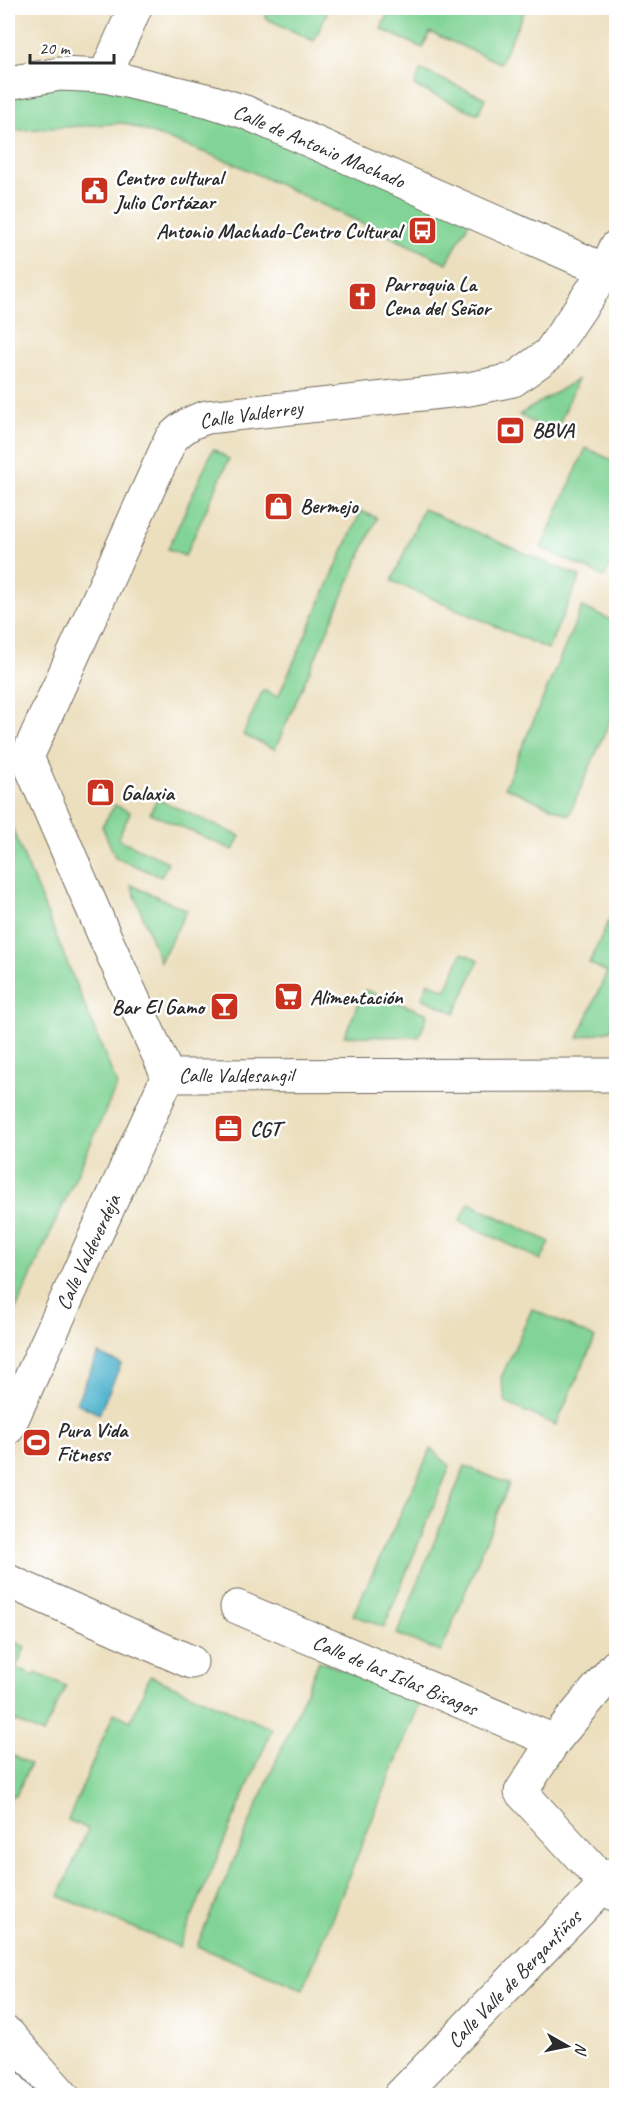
<svg xmlns="http://www.w3.org/2000/svg" width="624" height="2103" font-family="Caveat,sans-serif">
<style>
.green{fill:#82d496;stroke:#568060;stroke-width:1.5}
.water{fill:#4eb2cd;stroke:#3c6e7c;stroke-width:1.5}
.lines{fill:none;stroke-linecap:round;stroke-linejoin:round}
.minor-casing{stroke:#6f6a5e;stroke-width:35}
.major-casing{stroke:#6f6a5e;stroke-width:35}
.minor{stroke:#fff;stroke-width:33}
.major{stroke:#fff;stroke-width:33}
.labels{text-anchor:middle;dominant-baseline:central;stroke-width:5;stroke-linejoin:round;paint-order:stroke}
.street-label{font-size:21px;fill:#2b2b2b;stroke:#fff}
.poi-label{font-size:21px;font-weight:bold;fill:#2b2b2b;stroke:#fff;text-anchor:start}
</style>
<rect width="100%" height="100%" fill="#fff"/>
<filter id="ink" filterUnits="userSpaceOnUse"><feTurbulence type="fractalNoise" baseFrequency=".0167" numOctaves="2"/><feDisplacementMap in="SourceGraphic" scale="12" xChannelSelector="R" yChannelSelector="G"/><feConvolveMatrix kernelMatrix="1 2 1 2 8 2 1 2 1" color-interpolation-filters="sRGB"/></filter>
<filter id="wash" filterUnits="userSpaceOnUse"><feTurbulence type="fractalNoise" baseFrequency=".008" numOctaves="4" result="noise"/><feDisplacementMap in="SourceGraphic" scale="24" xChannelSelector="R" yChannelSelector="G"/><feGaussianBlur stdDeviation="1.35" result="paint"/><feColorMatrix in="noise" values="0 0 0 0 0 0 0 0 0 0 0 0 0 0 0 0 0 1.4 0 .05"/><feComposite in="paint" operator="in"/></filter>
<g filter="url(#wash)">
<rect width="100%" height="100%" fill="#ecdfbe"/>
<path class="green" d="M270,8H329L314,41L265,18Z
M390,8H526L500,63L430,32L423,48L381,29Z
M421,70L485,98L478,114L414,86Z
M101,81L239,118L471,218L447,263L233,163L124,123L8,131V91Z
M578,379L555,434L519,415Z
M586,448L616,462V552L605,577L541,548Z
M213,449L229,459L185,556L168,549Z
M423,509L580,577L548,649L392,581Z
M361,511L377,518L275,749L243,735L263,690L278,697Z
M582,607L616,622V707L569,815L505,787Z
M157,799L240,836L233,850L150,813Z
M115,805L130,812L118,839L168,862L161,877L115,857L102,826Z
M8,818L117,1085L8,1327Z
M131,885L187,910L160,962Z
M612,914L616,916V1018L611,1030L578,1038L607,972L589,963Z
M462,953L479,960L455,1013L422,998L428,982L446,990Z
M365,990L428,1014L419,1037L344,1036Z
M469,1203L550,1242L541,1260L460,1221Z
M532,1309L595,1338L556,1425L506,1403L501,1378Z
M431,1449L450,1466L384,1627L353,1615Z
M465,1466L509,1484L441,1652L397,1634Z
M8,1639L25,1647L16,1668L34,1676L36,1673L66,1686L43,1734L13,1720L8,1731Z
M319,1661L421,1700L303,1989L197,1946Z
M150,1676L272,1729L179,1947L59,1896L88,1829L68,1820L114,1713L131,1721Z
M8,1753L30,1764L16,1796L12,1794L8,1805Z"/>
<path class="water" d="M98,1354L121,1364L99,1414L76,1403Z"/>
</g>
<g filter="url(#ink)">
<g class="lines">
<defs>
<path id="minor" d="M105,76L135,8
M8,83L60,74L105,76L210,101L245,112L616,275
M168,1076L105,937L27,757L171,439C182,427 191,422 207,417L469,389L513,380L549,354L606,270L616,247
M168,1076L616,1075
M8,1428L168,1076
M8,1581L191,1662
M237,1607L554,1741
M616,1666L554,1741L521,1792L616,1895
M400,2096L616,1873"/>
<path id="major" d="M8,2034L63,2096
M8,2086L17,2096"/>
</defs>
<use href="#minor" class="minor-casing"/>
<use href="#major" class="major-casing"/>
<use href="#minor" class="minor"/>
<use href="#major" class="major"/>
</g>
</g>
<defs>
<symbol id="civic-square" viewBox="-11 -11 22 22"><rect x="-9" y="-9" width="18" height="18" rx="4" fill="#c8321e" stroke="#fff"/><path d="M-.6-6.5H3V-4.5H.6V-3L4-1V1h2V6H-6V1h2V-1L-.6-3ZM-1.2 2.5V6h2.4V2.5Z" fill="#fff"/></symbol>
<symbol id="bus-square" viewBox="-11 -11 22 22"><rect x="-9" y="-9" width="18" height="18" rx="4" fill="#c8321e" stroke="#fff"/><path d="M-5-6H5V4H4V6H2V4H-2V6H-4V4H-5ZM-3.5-4V0h7V-4ZM-3.5 1.2v1.5H-2V1.2ZM2 1.2v1.5H3.5V1.2Z" fill="#fff"/></symbol>
<symbol id="church-square" viewBox="-11 -11 22 22"><rect x="-9" y="-9" width="18" height="18" rx="4" fill="#c8321e" stroke="#fff"/><path d="M-1.2-6h2.4v3.5h3.3v2.4h-3.3V6h-2.4V-.1h-3.3v-2.4h3.3Z" fill="#fff"/></symbol>
<symbol id="bank-square" viewBox="-11 -11 22 22"><rect x="-9" y="-9" width="18" height="18" rx="4" fill="#c8321e" stroke="#fff"/><path d="M-6-4H6V4H-6ZM0-2.3a2.3 2.3 0 1 0 0 4.6a2.3 2.3 0 1 0 0-4.6Z" fill="#fff"/></symbol>
<symbol id="shop-square" viewBox="-11 -11 22 22"><rect x="-9" y="-9" width="18" height="18" rx="4" fill="#c8321e" stroke="#fff"/><path d="M-5-2.5h2.3a2.7 3.5 0 0 1 5.4 0H5L5.5 6h-11ZM-1.5-2.5h3a1.5 2.3 0 0 0-3 0Z" fill="#fff"/></symbol>
<symbol id="supermarket-square" viewBox="-11 -11 22 22"><rect x="-9" y="-9" width="18" height="18" rx="4" fill="#c8321e" stroke="#fff"/><path d="M-6-5.5h2.5l.6 2H6L4.5 2H-2.5L-4.4-4H-6ZM-1.5 3.2a1.3 1.3 0 1 0 .1 0ZM3 3.2a1.3 1.3 0 1 0 .1 0Z" fill="#fff"/></symbol>
<symbol id="bar-square" viewBox="-11 -11 22 22"><rect x="-9" y="-9" width="18" height="18" rx="4" fill="#c8321e" stroke="#fff"/><path d="M-6-5H6L.8 .8V4.5H3.5V6h-7V4.5H-.8V.8Z" fill="#fff"/></symbol>
<symbol id="office-square" viewBox="-11 -11 22 22"><rect x="-9" y="-9" width="18" height="18" rx="4" fill="#c8321e" stroke="#fff"/><path d="M-6-3h4V-5.5h4V-3h4V5H-6ZM-1-4.5V-3h2v-1.5ZM-6 0V1H6V0Z" fill="#fff"/></symbol>
<symbol id="stadium-square" viewBox="-11 -11 22 22"><rect x="-9" y="-9" width="18" height="18" rx="4" fill="#c8321e" stroke="#fff"/><path d="M0-5a6.5 5 0 1 0 0 10a6.5 5 0 1 0 0-10ZM-3.5-1.8h7v3.6h-7Z" fill="#fff"/></symbol>
</defs>
<g fill-rule="evenodd">
<use href="#civic-square" x="78" y="174" width="33" height="33"/>
<use href="#bus-square" x="406" y="214" width="33" height="33"/>
<use href="#church-square" x="346" y="280" width="33" height="33"/>
<use href="#bank-square" x="494" y="414" width="33" height="33"/>
<use href="#shop-square" x="262" y="490" width="33" height="33"/>
<use href="#shop-square" x="84" y="776" width="33" height="33"/>
<use href="#supermarket-square" x="272" y="980" width="33" height="33"/>
<use href="#bar-square" x="208" y="990" width="33" height="33"/>
<use href="#office-square" x="212" y="1112" width="33" height="33"/>
<use href="#stadium-square" x="20" y="1426" width="33" height="33"/>
</g>
<g class="labels">
<g class="street-label">
<text transform="translate(319 146) rotate(23)">Calle de Antonio Machado</text>
<text transform="translate(251 414) rotate(-8)">Calle Valderrey</text>
<text x="236" y="1075">Calle Valdesangil</text>
<text transform="translate(88 1252) rotate(-65)">Calle Valdeverdeja</text>
<text transform="translate(395 1675) rotate(23)">Calle de las Islas Bisagos</text>
<text transform="translate(514 1979) rotate(-46)">Calle Valle de Bergantiños</text>
</g>
<g class="poi-label">
<text x="115" y="178">Centro cultural<tspan x="115" dy="24">Julio Cortázar</tspan></text>
<text x="401" y="231" text-anchor="end">Antonio Machado-Centro Cultural</text>
<text x="384" y="284">Parroquia La<tspan x="384" dy="24">Cena del Señor</tspan></text>
<text x="532" y="430">BBVA</text>
<text x="300" y="506">Bermejo</text>
<text x="121" y="793">Galaxia</text>
<text x="310" y="997">Alimentación</text>
<text x="204" y="1007" text-anchor="end">Bar El Gamo</text>
<text x="250" y="1129">CGT</text>
<text x="57" y="1430">Pura Vida<tspan x="57" dy="24">Fitness</tspan></text>
</g>
</g>
<rect width="624" height="2103" fill="none" stroke="#fff" stroke-width="30"/>
<g transform="translate(567 2046) rotate(99)" stroke="#ffffff" stroke-width="4.5" paint-order="stroke">
<path d="M0-4.5L10 22L0 15L-10 22Z" fill="#2b2b2b"/>
<text y="-9" font-size="16" font-weight="bold" text-anchor="middle" fill="#2b2b2b">N</text>
</g>
<path d="M30 54v9h84v-9" fill="none" stroke="#2b2b2b" stroke-width="3"/>
<text x="39" y="54" font-size="18" fill="#2b2b2b" stroke="#ffffff" stroke-width="4.5" paint-order="stroke">20 m</text>
</svg>
